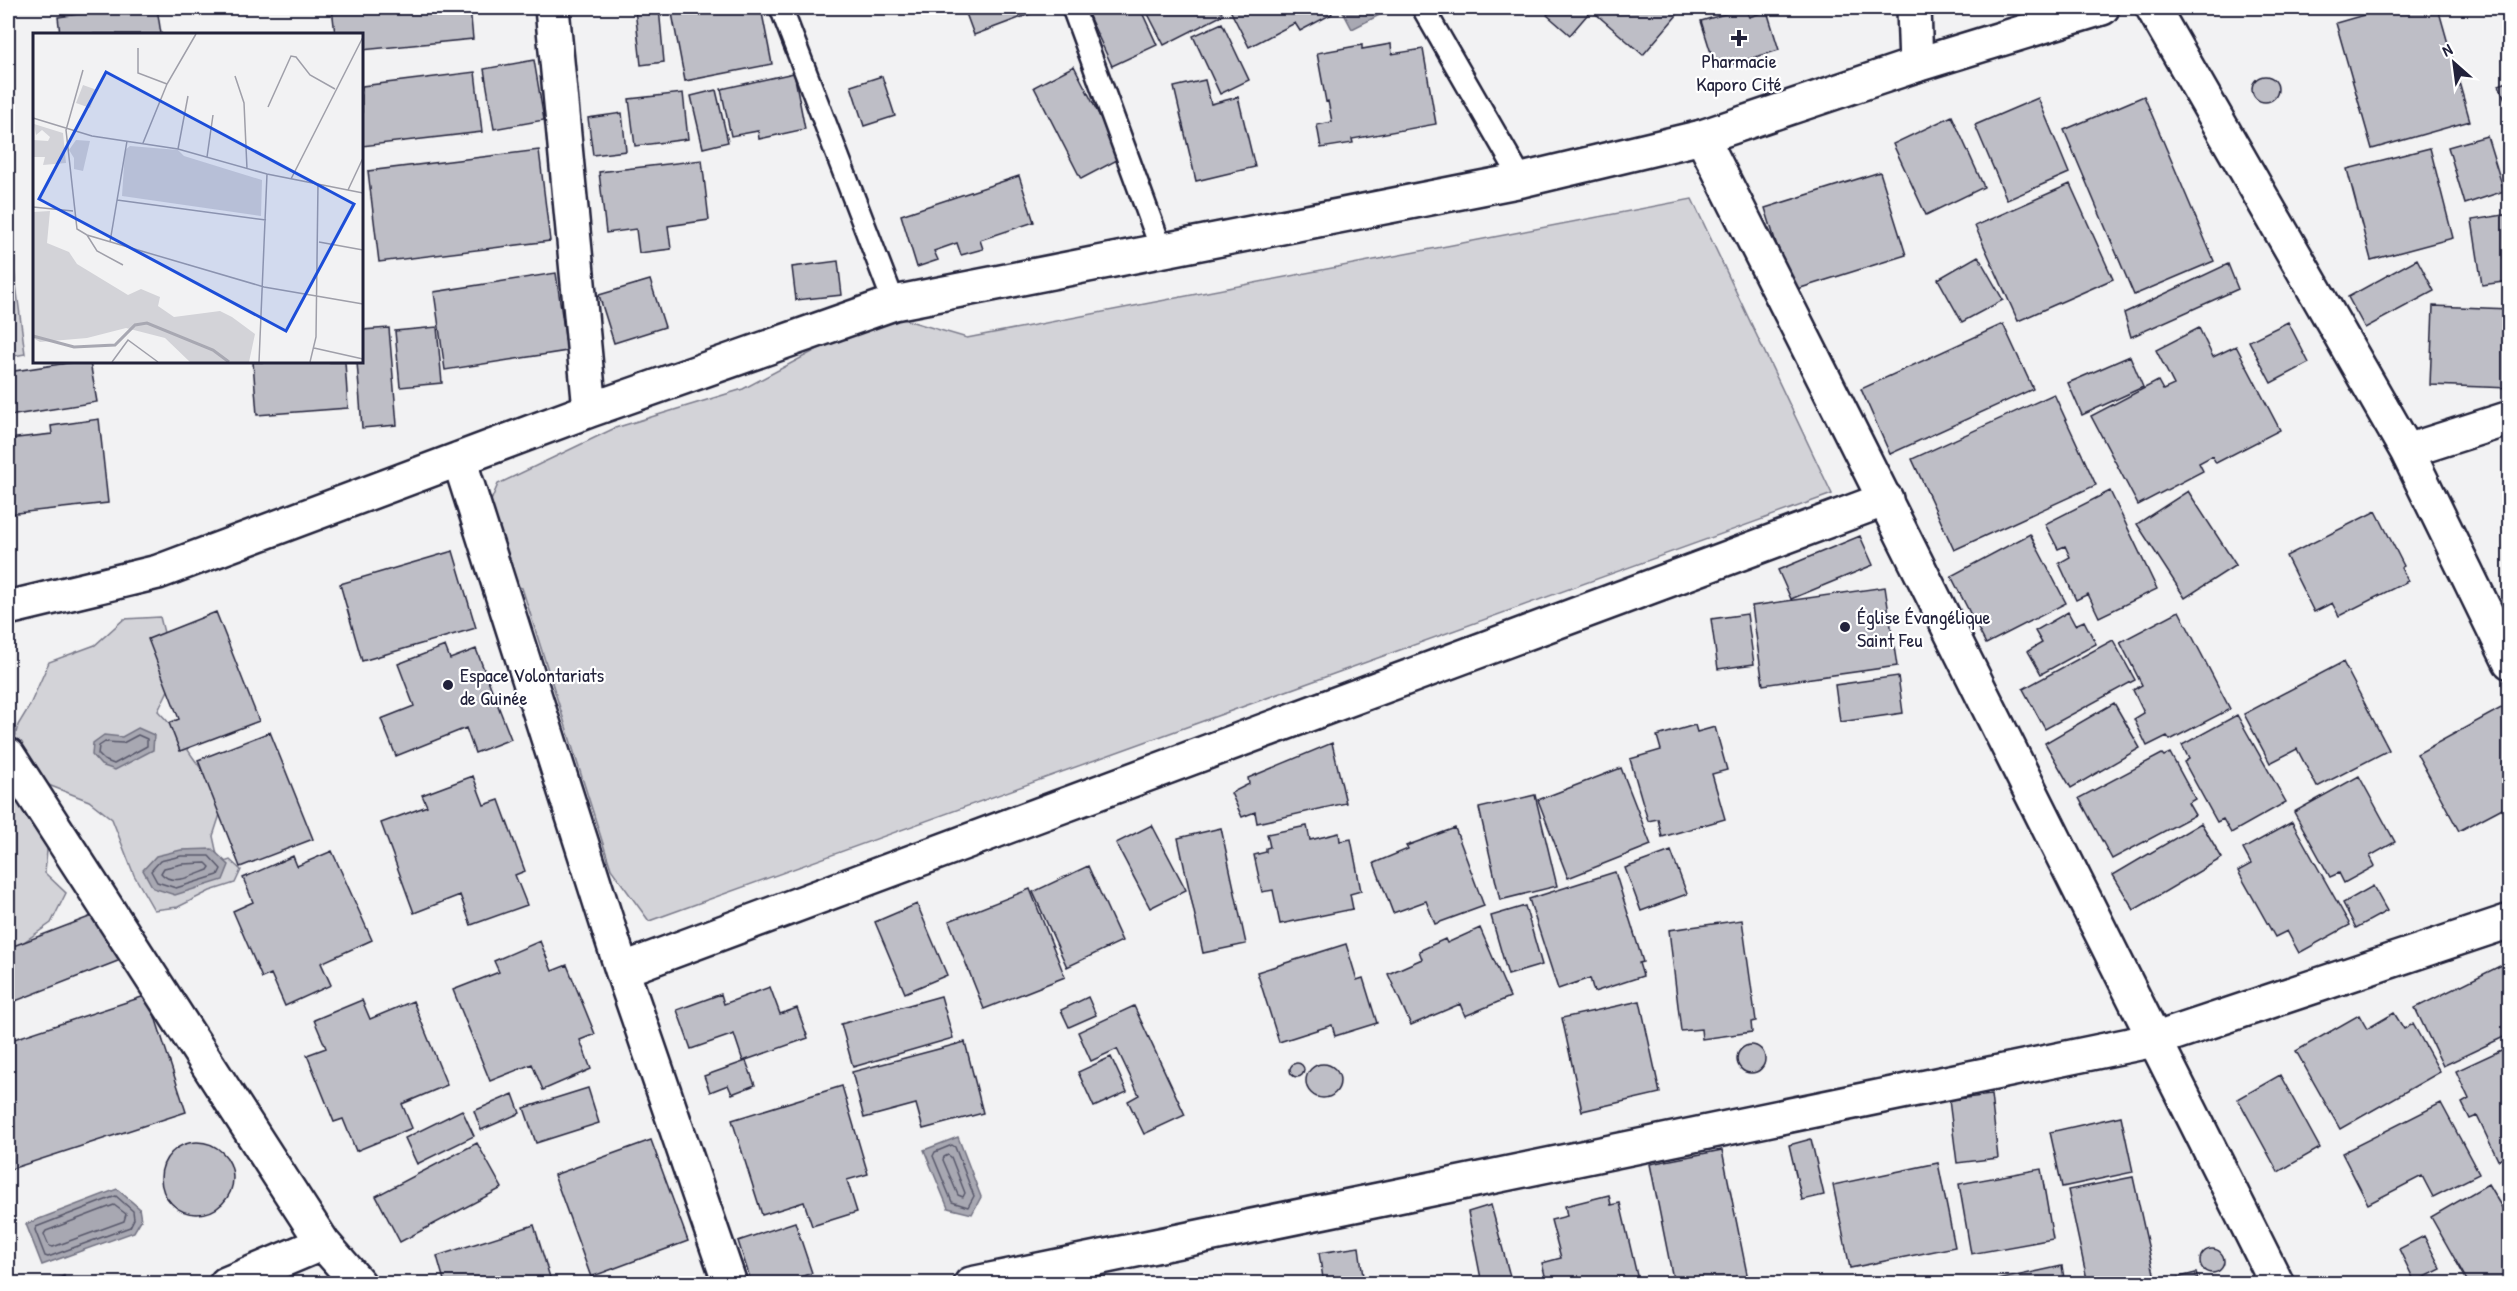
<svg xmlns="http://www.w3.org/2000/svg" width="2517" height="1291" font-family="'Patrick Hand',sans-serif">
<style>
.green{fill:#d3d3d8;stroke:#7a7a8a;stroke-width:1.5}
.water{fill:#a8a8b2;stroke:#727282;stroke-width:1.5}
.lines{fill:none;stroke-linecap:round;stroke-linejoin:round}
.shore{stroke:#58586b;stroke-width:1.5}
.building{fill:#bebec6;stroke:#22223b;stroke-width:1.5}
.service-casing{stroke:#22223b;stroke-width:26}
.minor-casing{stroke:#22223b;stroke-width:38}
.tertiary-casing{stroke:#22223b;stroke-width:38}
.service{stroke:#fff;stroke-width:21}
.minor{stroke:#fff;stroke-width:33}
.tertiary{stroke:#fff;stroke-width:33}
.poi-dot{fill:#22223b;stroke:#fff;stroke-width:2}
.labels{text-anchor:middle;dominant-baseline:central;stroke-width:4.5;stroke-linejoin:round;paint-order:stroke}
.poi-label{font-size:20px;fill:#22223b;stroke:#fff;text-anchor:start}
.inset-river{fill:none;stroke:#a8a8b2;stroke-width:3}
.inset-road{fill:none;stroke:#9f9fa9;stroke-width:1.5}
.view{fill:#1d4ed8;fill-opacity:0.15;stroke:#1d4ed8;stroke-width:3}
.inset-edge{fill:none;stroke:#22223b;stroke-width:3}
</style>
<rect width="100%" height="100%" fill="#f2f2f3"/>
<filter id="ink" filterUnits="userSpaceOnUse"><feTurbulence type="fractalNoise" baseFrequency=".0167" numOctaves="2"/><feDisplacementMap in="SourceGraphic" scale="12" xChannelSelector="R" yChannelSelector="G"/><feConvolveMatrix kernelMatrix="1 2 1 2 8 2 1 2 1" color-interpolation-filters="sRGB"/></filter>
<g filter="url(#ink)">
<path class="green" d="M1692,199L1832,494L649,921L611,869L522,588L479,578L475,539L498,484L615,428L743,389L857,328L896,317L967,338Z
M8,223L25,354L8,357Z
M160,617L175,676L158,711C174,727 180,738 192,756C203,772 215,785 224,802L213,836L219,864L230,860L241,870L235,883L210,891L178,907L154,910L134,875L112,819L89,801L51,786L33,774L14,741L18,725L29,707L49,662L95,645L124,619Z
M8,787L27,799L48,840L45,873L66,893L51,923L8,953Z"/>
<path class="water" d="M1341,8H1390L1391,9L1352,29Z
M138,728L154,735L153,750L115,770L101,765L92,755L93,743L104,735L122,737Z
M212,849L229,865L223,880L175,895L153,888L143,870L156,856L181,850Z
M958,1137L981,1197L972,1214L948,1208L924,1150Z
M117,1189L139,1208L141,1220L134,1232L42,1265L26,1224Z"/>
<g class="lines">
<path class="shore" d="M138,735L147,739V746L114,764L104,760L98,754L99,746L105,742L123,743Z
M181,856H209L221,869L218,875L176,888L157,882L151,871L160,861Z
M206,863L210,867L208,870C194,875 172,887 161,873L164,868L182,864Z
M952,1145L955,1147L974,1196L968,1207L952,1202L933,1156L935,1152Z
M948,1155L951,1157L965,1193L963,1197L958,1195L943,1160L944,1157Z
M116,1196L133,1211L134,1219L130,1227L48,1257L45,1256L35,1230L36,1227Z
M114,1205L126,1214L124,1221L53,1247L49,1246L44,1234L46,1231Z"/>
</g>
<path class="building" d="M8,8H35L8,11Z
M120,8H157L161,34H60L58,17Z
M332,8H470L473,39L362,50V34H335Z
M485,8H518L485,10Z
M659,8L664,62L641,65L635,9Z
M671,8H761L772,64L685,81Z
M964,8H1046L974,35Z
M1096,8H1140L1157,45L1112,66L1087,12Z
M1145,8H1219L1223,15L1164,45Z
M1229,8H1329L1332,14L1300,31L1295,23L1249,47Z
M1553,8H1593L1570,35L1547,15Z
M1602,8H1683L1643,55L1596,14Z
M1745,8L1749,17L1767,11L1779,50L1716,69L1701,21Z
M2388,8H2438L2470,121L2372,149L2336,23Z
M1222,23L1249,80L1220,94L1193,36Z
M1391,44L1392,54L1423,49L1436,124L1352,139L1353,143L1321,148L1317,125L1332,122L1328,101L1326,102L1317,53L1362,45V49Z
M534,60L544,120L494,129L484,69Z
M1074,66L1121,158L1081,179L1034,87Z
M475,72L482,132L362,146V86Z
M794,73L805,129L759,139L758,131L731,136L721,89Z
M2252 89a13 13 0 1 1 26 0a13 13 0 1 1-26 0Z
M882,76L895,116L864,126L851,86Z
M1205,80L1211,104L1238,97L1255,167L1196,181L1174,87Z
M2510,81V109H2509L2499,85Z
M716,90L728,142L703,148L691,96Z
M683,93L688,139L635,146L629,99Z
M2144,96L2214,261L2134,295L2064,130Z
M2038,98L2069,173L2007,200L1975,125Z
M622,113L626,151L593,155L588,118Z
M1952,116L1984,187L1926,215L1893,144Z
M2487,136L2504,191L2465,204L2448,147Z
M2430,148L2453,238L2371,260L2347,169Z
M539,150L550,241L379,262L368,171Z
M702,160L709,220L668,226L671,249L639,253L636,229L606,233L599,172Z
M1880,172L1906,255L1791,291L1765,208Z
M1019,176L1034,222L980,240L983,249L961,255L957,243L934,251L938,260L917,267L901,215Z
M2070,184L2113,279L2018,321L1975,226Z
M2510,214V281L2482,285L2472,220Z
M1978,256L2003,300L1962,322L1938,279Z
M2417,259L2434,291L2365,328L2348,297Z
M838,261L842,295L796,300L792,267Z
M2228,264L2238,289L2131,337L2124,313Z
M556,273L567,351L445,370L434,292Z
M650,280L665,327L614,343L599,295Z
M2433,306L2510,309V388L2430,385Z
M2288,322L2309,363L2271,383L2249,341Z
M2003,324L2033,389L1890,454L1861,389Z
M437,327L442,383L400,387L395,331Z
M389,328L397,425L362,428L357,362H362V330Z
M2199,328L2213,357L2236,346L2280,430L2216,463L2212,456L2199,463L2203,471L2138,505L2091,416L2158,381L2163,390L2174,385L2156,350Z
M2130,356L2143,387L2082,415L2068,383Z
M74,362H90L97,402L8,416V372Z
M253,362H345L348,408L257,415Z
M2054,394L2096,485L1954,550L1912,459Z
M99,419L108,503L8,514V439L52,434L51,426Z
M2110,491L2157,589L2099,617L2088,594L2076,600L2059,563L2070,557L2065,546L2058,549L2045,524Z
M2188,491L2236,565L2185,598L2137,524Z
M2376,511L2404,566L2401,568L2408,581L2339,616L2332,603L2314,612L2286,556Z
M2030,534L2066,603L1986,644L1951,576Z
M1860,536L1873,565L1791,599L1778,570Z
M453,551L476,628L362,661L340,584Z
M1885,587L1897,666L1763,685L1752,606Z
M2179,611L2230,709L2170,740L2167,736L2147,746L2134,719L2144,713L2133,690L2142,685L2120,642Z
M216,612L259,721L180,751L169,723L179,719L148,639Z
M2068,612L2075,625L2084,621L2096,644L2041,674L2028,651L2042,643L2035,631Z
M1747,614L1754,664L1718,669L1711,619Z
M2113,640L2135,680L2045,729L2023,689Z
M445,646L450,659L476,649L511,739L475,753L466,728L396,756L381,719L414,706L398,664Z
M2343,662L2389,750L2317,787L2297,749L2270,763L2244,714Z
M1898,676L1903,713L1840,722L1835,685Z
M2114,703L2140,748L2071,788L2045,743Z
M2503,707L2510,720V804L2459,831L2417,754Z
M2237,715L2286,802L2231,833L2223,819L2217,822L2184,762L2189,759L2182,745Z
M1695,725L1697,732L1715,727L1727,770L1712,774L1725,819L1662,837L1658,819L1648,821L1630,759L1661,750L1657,736Z
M270,732L313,839L240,867L198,760Z
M1332,743L1346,803L1257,823L1255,812L1242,817L1231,793L1249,784L1248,778Z
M2170,753L2195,799L2188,803L2195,815L2112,859L2079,798L2162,754L2164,756Z
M1621,768L1651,845L1568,878L1538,800Z
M473,776L484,805L499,800L525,871L515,875L527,905L471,925L460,895L414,913L381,823L427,806L422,795Z
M2359,776L2395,842L2370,856L2375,866L2344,883L2339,873L2330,877L2294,812Z
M1535,795L1557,886L1500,900L1479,808Z
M2292,822L2350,925L2299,953L2287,931L2275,937L2238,871L2251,864L2243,849Z
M2201,823L2222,858L2134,910L2113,875Z
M1152,825L1186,890L1150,908L1116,843Z
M1307,826L1310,840L1339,833L1340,841L1351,839L1361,891L1350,894L1353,909L1280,924L1273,890L1262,892L1254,855L1266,852V848L1270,847L1267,834Z
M1221,828L1246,944L1203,953L1178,838Z
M1455,828L1484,906L1435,924L1426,901L1393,913L1374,863L1408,849L1406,846Z
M332,851L372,940L321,963L331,985L285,1006L271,974L262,978L233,911L253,902L243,878L293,856L297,866Z
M1671,851L1687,894L1641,911L1625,868Z
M1088,866L1122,941L1067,967L1033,892Z
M1615,872L1643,962L1639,963L1643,976L1594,992L1590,978L1558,989L1529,899Z
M2373,886L2387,911L2356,928L2343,903Z
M1030,889L1065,977L984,1009L949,921Z
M917,904L947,975L905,993L875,922Z
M1525,906L1542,965L1508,975L1491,916Z
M105,911L123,959L8,1004V948Z
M1742,920L1756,1021L1751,1022L1752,1032L1702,1039L1701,1029L1681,1031L1669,930Z
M1480,928L1510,997L1465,1016L1460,1004L1411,1025L1388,974L1422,959L1419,951L1445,939L1447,943Z
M540,941L552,971L567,965L595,1034L580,1040L591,1069L543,1090L532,1064L490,1081L453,990L499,972L494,961Z
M1346,944L1357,980L1363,978L1377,1023L1335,1036L1332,1025L1279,1042L1257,972Z
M2510,961V1034L2443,1066L2415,1008Z
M770,987L780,1014L797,1008L808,1038L743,1061L734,1034L691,1049L677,1010L721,994L724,1004Z
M148,995L186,1112L8,1170V1041Z
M941,996L953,1038L853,1067L841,1024Z
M1088,997L1096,1015L1069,1027L1061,1010Z
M362,1000L370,1019L413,1001L447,1085L402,1104L412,1128L356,1151L343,1119L334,1122L307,1055L326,1048L314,1020Z
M1640,1001L1660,1093L1582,1111L1562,1018Z
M1134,1006L1185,1115L1144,1134L1128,1101L1139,1095L1117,1049L1091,1061L1078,1032Z
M2394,1013L2404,1029L2413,1024L2440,1072L2340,1129L2296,1051L2359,1015L2367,1029Z
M965,1042L983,1113L923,1129L916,1104L864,1118L852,1072Z
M1737 1059a14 14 0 1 1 28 0a14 14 0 1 1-28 0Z
M2510,1046V1155L2498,1160L2477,1116L2470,1119L2462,1103L2469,1099L2456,1071Z
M1111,1057L1127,1092L1094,1107L1078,1072Z
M746,1061L755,1085L732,1094L728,1085L710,1092L704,1076Z
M1290 1070a7 7 0 1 1 14 0a7 7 0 1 1-14 0Z
M1306 1081a17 17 0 1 1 34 0a17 17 0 1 1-34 0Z
M2280,1075L2320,1148L2278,1172L2238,1099Z
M842,1086L868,1174L847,1180L857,1212L812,1226L804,1202L762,1215L732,1120Z
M588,1088L599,1123L536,1143L524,1108Z
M513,1094L520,1113L481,1130L474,1111Z
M1991,1095L1998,1158L1957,1163L1949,1100Z
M2441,1103L2479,1174L2433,1197L2422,1176L2368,1204L2342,1153Z
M462,1110L474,1136L417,1164L405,1138Z
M2121,1116L2133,1172L2062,1187L2050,1132Z
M1811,1139L1824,1195L1802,1200L1789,1145Z
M651,1140L688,1241L591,1277L554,1175Z
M161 1178a36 36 0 1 1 72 0a36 36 0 1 1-72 0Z
M477,1143L502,1188L400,1242L376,1196Z
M1722,1150L1749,1284H1674L1650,1164Z
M1938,1163L1955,1247L1850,1268L1833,1185Z
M2041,1169L2053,1239L1971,1254L1959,1184Z
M2133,1177L2155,1278L2129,1284H2088L2068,1190Z
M2488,1184L2510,1221V1284H2469L2431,1217Z
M1609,1195L1611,1205L1620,1203L1639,1284H1547L1542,1263L1561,1258L1551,1220L1567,1216L1565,1206Z
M1491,1205L1512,1284H1482L1468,1212Z
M795,1222L812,1273L780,1284H752L738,1241Z
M534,1225L552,1284H445L437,1256Z
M2424,1236L2441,1269L2415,1282L2399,1249Z
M1359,1247L1364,1284H1324L1319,1253Z
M2200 1261a12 12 0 1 1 24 0a12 12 0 1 1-24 0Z
M1083,1265L1088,1284H1057L1054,1273Z
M2062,1266L2065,1284H1994L1993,1281Z
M2196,1273L2199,1284H2152Z
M64,1276L67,1284H44Z"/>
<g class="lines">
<defs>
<path id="service" d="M781,8L894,303
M1073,8L1162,251
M1423,8L1522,180"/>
<path id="minor" d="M552,8L590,410
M2153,8L2407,451L2510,662
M1916,65L2102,8
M2407,451L2510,418
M459,459L622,970L730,1284
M8,608L158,572L590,410L894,303L1522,180L1702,137
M8,755L323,1243L359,1284
M622,970L1886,499
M226,1284L323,1243
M971,1284L2154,1040L2510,921"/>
<path id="tertiary" d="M1914,8L1916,65L1702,137C1896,518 2083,902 2277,1284"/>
</defs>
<use href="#service" class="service-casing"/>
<use href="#minor" class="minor-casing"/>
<use href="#tertiary" class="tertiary-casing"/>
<use href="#service" class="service"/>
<use href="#minor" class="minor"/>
<use href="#tertiary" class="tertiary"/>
</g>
</g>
<g class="poi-dot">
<path d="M1736 29h6v6h6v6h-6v6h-6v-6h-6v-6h6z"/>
<circle cx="1845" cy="627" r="6"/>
<circle cx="448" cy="685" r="6"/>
</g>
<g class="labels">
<g class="poi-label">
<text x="1739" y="60" text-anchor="middle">Pharmacie<tspan x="1739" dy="23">Kaporo Cité</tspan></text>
<text x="1857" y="616">Église Évangélique<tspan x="1857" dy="23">Saint Feu</tspan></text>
<text x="460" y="674">Espace Volontariats<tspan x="460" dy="23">de Guinée</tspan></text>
</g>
</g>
<g transform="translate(33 33)">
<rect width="330" height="330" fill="#f2f2f3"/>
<path d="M50,52L64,57L57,75L43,70ZM1,91L30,100L33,130L10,132L12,124H0V107L15,108L17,104L9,97L3,102ZM43,107L57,108L50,138L41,136V125L36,117ZM97,113L145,117L151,123L229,147L228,183L89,163L92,117ZM17,178L14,210L36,219L44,231L95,262L108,256L127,264L125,273L141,284L187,278L199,284L222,301L216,329H157L132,305L93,295L54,305L7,309L0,305V179Z" fill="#d3d3d8"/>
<path class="inset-river" d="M0,303L41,314L82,312L102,292L114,290L180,317L196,329"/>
<path class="inset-road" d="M105,15V40L134,51M50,37L33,97L44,196L54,202L231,254L330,271M202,43L211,70L214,136M235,74L258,23L263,24L277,42L302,56M0,85L59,103L145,116L234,141L330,160M110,110L134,51L163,1M145,116L155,63M174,124L180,82M258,146L330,4M315,157L330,125M84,167L233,187M0,174L40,178M54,202L64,218L90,232M77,209L94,108M286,209L330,217M281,315L330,326M79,329L95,307L125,329M226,329L234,141M277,329L283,304L285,151"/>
<path class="view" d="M73,39L321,171L253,298L6,166Z"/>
<rect width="330" height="330" class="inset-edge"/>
</g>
<rect width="2517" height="1291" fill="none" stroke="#fff" stroke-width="30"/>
<rect x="15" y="15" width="2487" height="1261" fill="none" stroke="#22223b" stroke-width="2" filter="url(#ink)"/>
<g transform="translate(2454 63) rotate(332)" stroke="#ffffff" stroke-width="4.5" paint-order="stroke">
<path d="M0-4.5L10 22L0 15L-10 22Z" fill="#22223b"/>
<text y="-9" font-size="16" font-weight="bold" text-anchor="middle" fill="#22223b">N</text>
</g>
</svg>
